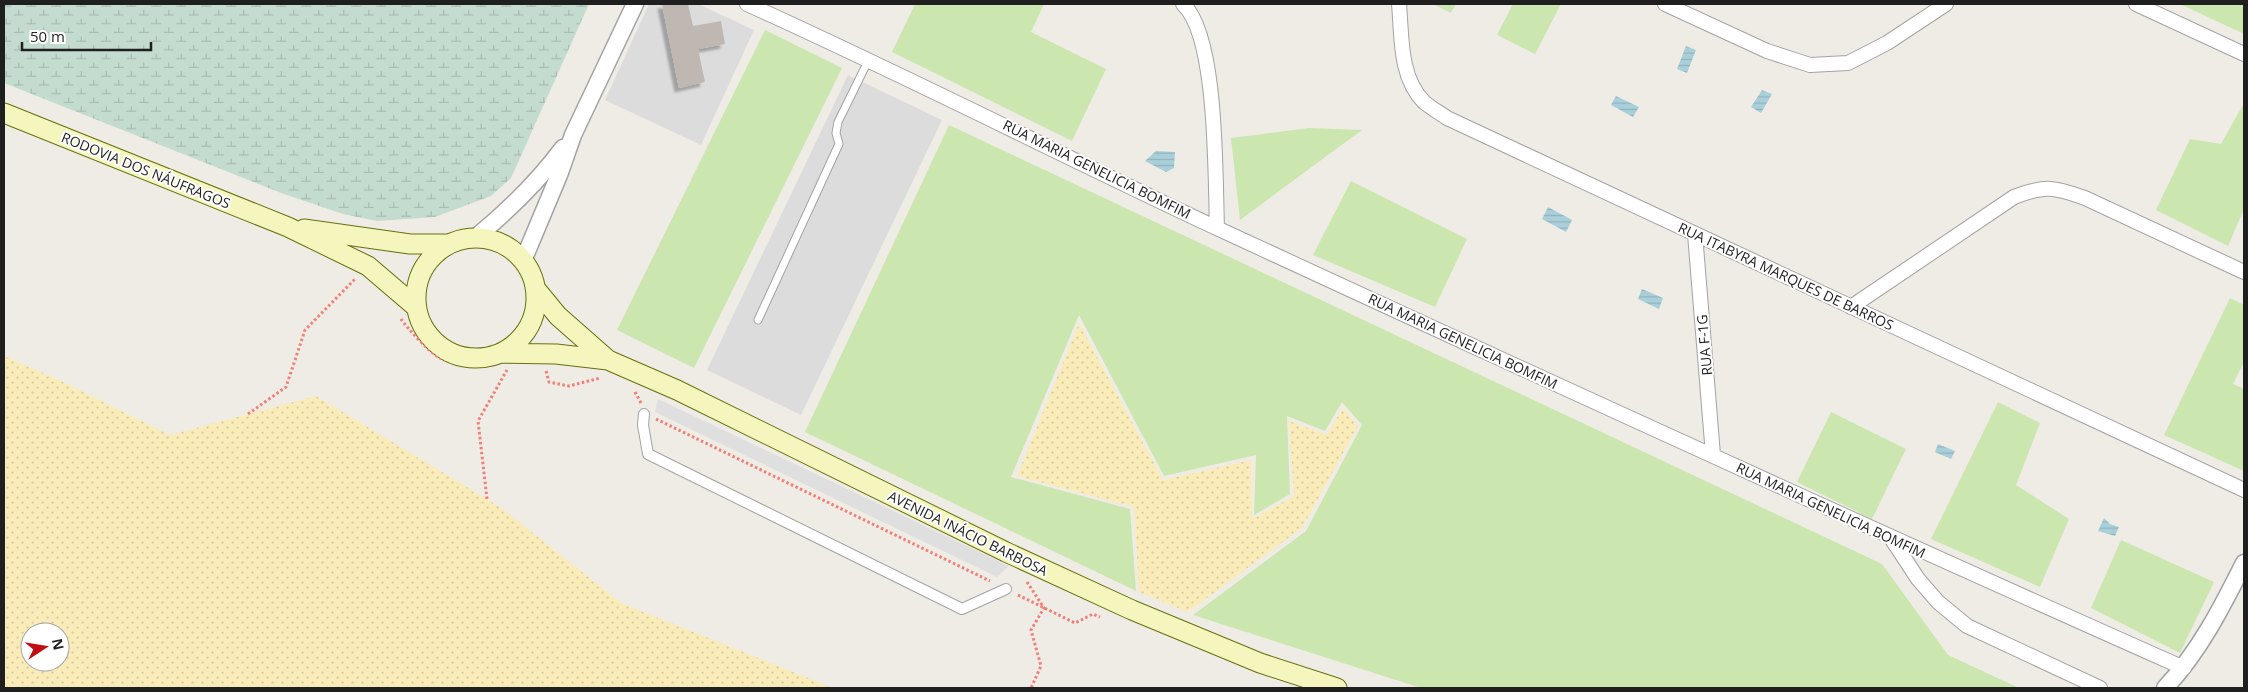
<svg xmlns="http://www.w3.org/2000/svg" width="2248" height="692" font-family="'Open Sans',sans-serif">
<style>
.residential{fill:#dddcdc}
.grass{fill:#cbe6af}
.wetland{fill:url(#wetland-marsh)}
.sand{fill:url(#sand-dots);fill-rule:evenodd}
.parking{fill:#dfdfdf}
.water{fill:url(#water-rules)}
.building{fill:#bfb8b2;filter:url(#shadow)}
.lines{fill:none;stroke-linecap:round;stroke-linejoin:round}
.service-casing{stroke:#a3a3a3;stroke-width:9}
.pedestrian-casing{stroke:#a3a3a3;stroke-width:12}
.minor-casing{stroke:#a3a3a3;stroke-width:16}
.tertiary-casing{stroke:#a3a3a3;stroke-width:19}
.secondary-casing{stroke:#67700c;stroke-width:21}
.path{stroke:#f17f75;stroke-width:3;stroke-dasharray:2.5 2.5;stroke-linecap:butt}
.service{stroke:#fff;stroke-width:7}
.pedestrian{stroke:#fff;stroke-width:10}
.minor{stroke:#fff;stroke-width:14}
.tertiary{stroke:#fff;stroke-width:16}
.secondary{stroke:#f4f6bd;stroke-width:19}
.labels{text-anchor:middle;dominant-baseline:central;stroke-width:4;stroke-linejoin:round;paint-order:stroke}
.street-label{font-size:14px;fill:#1f1f1f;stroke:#fff}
</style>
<defs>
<pattern id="wetland-marsh" width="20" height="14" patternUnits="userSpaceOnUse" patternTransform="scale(1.25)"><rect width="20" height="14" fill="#c4dcd0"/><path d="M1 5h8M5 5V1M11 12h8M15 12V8" fill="none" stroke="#a8bcb2"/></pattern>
<pattern id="sand-dots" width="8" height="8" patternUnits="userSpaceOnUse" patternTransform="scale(1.25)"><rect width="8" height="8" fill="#faecb9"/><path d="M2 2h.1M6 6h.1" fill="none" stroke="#d6ca9f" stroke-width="1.8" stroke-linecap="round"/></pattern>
<pattern id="water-rules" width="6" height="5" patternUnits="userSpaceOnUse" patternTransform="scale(1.25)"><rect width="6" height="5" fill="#a9d0da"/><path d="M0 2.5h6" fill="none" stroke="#91b2bb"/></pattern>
<filter id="shadow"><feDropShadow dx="-4.5" dy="4.5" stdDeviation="1" flood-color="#0004"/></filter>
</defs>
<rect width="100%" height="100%" fill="#efece6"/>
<path class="residential" d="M649,4H698L754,30L701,145L605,100Z
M848,75L942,120L801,415L707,370Z"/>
<path class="grass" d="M915,4H1044L1031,32L1106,69L1072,141L892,52Z
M1433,4H1456L1451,13Z
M1513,4H1561L1535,54L1497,35Z
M2180,4H2244V34Z
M765,30L842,68L694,368L617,330Z
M2244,103V209L2228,246L2156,210L2190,139L2221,144Z
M949,125L1882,564L1948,655L2019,688H1421L1193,615L1306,531L1362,425L1342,402L1325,431L1287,416L1290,494L1254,515L1256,455L1164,476L1079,315L1011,477L1130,509L1136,591L805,432Z
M1309,128L1362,130L1240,220L1231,138Z
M1351,181L1467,239L1435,307L1313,255Z
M2230,298L2244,305V362L2233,384L2244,389V471L2164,435Z
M1998,402L2040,423L2016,485L2069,519L2040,587L1931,539Z
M1831,412L1906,449L1872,519L1797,482Z
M2121,540L2214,582L2180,653L2091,608Z"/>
<path class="wetland" d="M4,4H589L511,178L491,196L435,217L377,221L343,214L281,193L4,83Z"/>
<path class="sand" d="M1079,323L1163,480L1251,460L1252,519L1294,496L1289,421L1327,435L1343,408L1358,426L1302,528L1188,612L1139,592L1134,507L1017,476Z
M4,356L61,381L170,435L316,396L500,507L621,603L833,688H4ZM30,632H60V662H30Z"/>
<path class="parking" d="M658,399L1009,566L997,577L655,412Z"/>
<path class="water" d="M1686,46L1696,50L1687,73L1677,69Z
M1762,90L1772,94L1761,113L1751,107Z
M1616,96L1639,107L1633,117L1611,105Z
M1156,151L1175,152L1174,168L1166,172L1145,161Z
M1548,207L1572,220L1566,232L1542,219Z
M1642,289L1663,298L1659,309L1638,299Z
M1938,444L1955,451L1951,459L1935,452Z
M2104,518L2110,524L2119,527L2115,536L2098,531Z"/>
<path class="building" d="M662,4H688L693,26L721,21L725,44L698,49L705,82L679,88Z"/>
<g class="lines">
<defs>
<path id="service" d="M758,320L839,144L836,133L838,122L869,59"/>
<path id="pedestrian" d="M644,414L643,425L648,454L962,609L1006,589"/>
<path id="minor" d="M747,4C907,76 1062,156 1221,230C1541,378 1862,525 2184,668
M1183,4C1218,36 1215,178 1217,228
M1399,4C1402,36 1399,77 1424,102C1431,108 1440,113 1447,118L2244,490
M1665,4L1767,51L1810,65L1848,63L1887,43L1946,4
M2136,4L2244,54
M1695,234L1713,455
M1851,307L2014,197C2045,185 2054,187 2085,198L2244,272
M1891,538L1918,579L1938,602L1967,626L2100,688"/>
<path id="tertiary" d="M475,238C508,211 537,183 563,148
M523,261L559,175L573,135L635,4
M2165,688C2199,652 2222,607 2244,563"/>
<path id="secondary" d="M4,113L288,227L368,266L416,307
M304,229L410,244H449
M416 298a60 60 0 1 1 120 0a60 60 0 1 1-120 0Z
M535,288L558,316L608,360L677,390L1006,552L1132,610L1260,663L1337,688
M501,353L556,354L608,360"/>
</defs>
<use href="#service" class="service-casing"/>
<use href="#pedestrian" class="pedestrian-casing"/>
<use href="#minor" class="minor-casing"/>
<use href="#tertiary" class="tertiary-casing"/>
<use href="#secondary" class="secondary-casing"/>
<path class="path" d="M401,319C407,328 430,353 440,358C450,362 477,364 488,362
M546,371L549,382L569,386L600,378
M635,392L641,403
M248,414L286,387L305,330L356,278
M656,419L990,581
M487,499L478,421L507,370
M1027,582L1044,608L1031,630L1041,666L1031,688
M1018,595L1075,623L1093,614L1100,617"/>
<use href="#service" class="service"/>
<use href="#pedestrian" class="pedestrian"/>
<use href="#minor" class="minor"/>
<use href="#tertiary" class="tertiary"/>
<use href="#secondary" class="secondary"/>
</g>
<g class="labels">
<g class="street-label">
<text transform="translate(1097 169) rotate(26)">RUA MARIA GENELICIA BOMFIM</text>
<text transform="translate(146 170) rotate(22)">RODOVIA DOS NÁUFRAGOS</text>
<text transform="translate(1786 276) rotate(25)">RUA ITABYRA MARQUES DE BARROS</text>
<text transform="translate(1463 341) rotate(25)">RUA MARIA GENELICIA BOMFIM</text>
<text transform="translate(1704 345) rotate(-95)">RUA F-1G</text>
<text transform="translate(1831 510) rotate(25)">RUA MARIA GENELICIA BOMFIM</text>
<text transform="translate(968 533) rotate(26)">AVENIDA INÁCIO BARBOSA</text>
</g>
</g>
<rect width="2248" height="692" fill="none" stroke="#1f1f1f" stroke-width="10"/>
<g transform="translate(45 647) rotate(78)"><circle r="24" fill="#ffffff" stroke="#a5a5a5"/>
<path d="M0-4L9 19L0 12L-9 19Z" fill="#c10d11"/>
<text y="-8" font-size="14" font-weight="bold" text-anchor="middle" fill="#1f1f1f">N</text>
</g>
<path d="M22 42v8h129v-8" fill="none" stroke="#1f1f1f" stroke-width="2.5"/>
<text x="30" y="42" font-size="15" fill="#1f1f1f" stroke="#ffffff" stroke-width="4" paint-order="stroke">50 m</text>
</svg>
